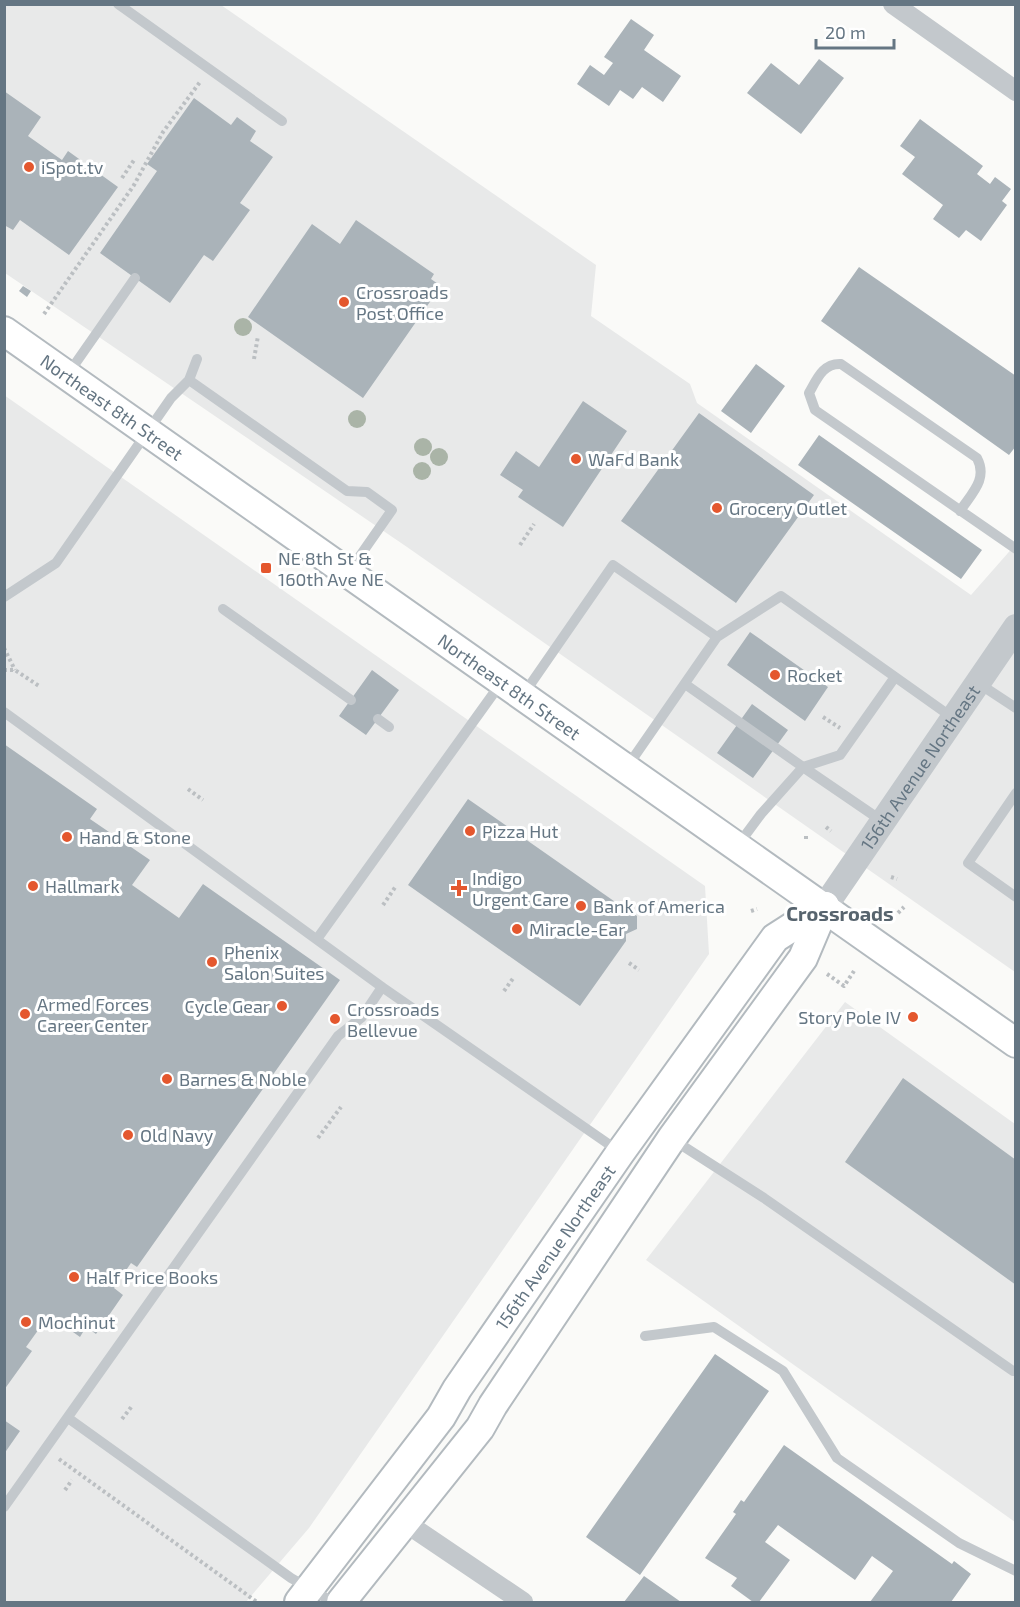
<svg xmlns="http://www.w3.org/2000/svg" width="1020" height="1607" font-family="'Exo 2',sans-serif">
<style>
.built{fill:#e8e9e9}
.building{fill:#aab3b9}
.lines{fill:none;stroke-linecap:round;stroke-linejoin:round}
.secondary-casing{stroke:#b3babf;stroke-width:32}
.path{stroke:#bbbfc2;stroke-width:4;stroke-dasharray:3 3;stroke-linecap:butt}
.service{stroke:#c3c8cc;stroke-width:10}
.minor{stroke:#c3c8cc;stroke-width:20}
.tertiary{stroke:#c3c8cc;stroke-width:26}
.secondary{stroke:#fff;stroke-width:28}
.tree{fill:#aab4a7}
.poi-dot{fill:#e4572e;stroke:#fff;stroke-width:2}
.labels{text-anchor:middle;dominant-baseline:central;stroke-width:6;stroke-linejoin:round;paint-order:stroke}
.poi-label{font-size:18px;fill:#657683;stroke:#fff;text-anchor:start}
.street-label{font-size:18px;fill:#657683;stroke:#fff}
.neighbourhood-label{font-size:20px;font-weight:bold;fill:#57646e;stroke:#fff}
</style>
<rect width="100%" height="100%" fill="#fafaf8"/>
<path class="built" d="M5,5H221L596,265L591,316L690,384L697,403L971,595L1015,545V972L407,547L5,273Z
M4,395L705,886L709,954L309,1528L246,1602H5Z
M845,1002L1015,1124V1522L646,1260Z"/>
<path class="building" d="M631,19L654,35L644,50L681,76L663,102L642,87L633,99L620,90L609,106L577,84L590,65L604,75L613,63L604,57Z
M819,59L844,78L801,134L747,93L771,63L799,85Z
M4,91L41,117L28,136L62,160L68,151L118,187L69,255L20,220L13,230L4,225Z
M194,98L231,125L237,117L256,131L250,141L273,157L240,203L250,210L213,261L204,255L170,303L100,253L157,171L147,164Z
M920,119L983,166L977,174L990,184L995,177L1011,189L1002,201L1007,205L981,241L966,230L959,238L933,219L943,205L902,174L915,157L900,146Z
M356,220L434,274L431,279L441,286L363,398L248,317L312,224L340,244Z
M859,267L1016,376V446L1009,455L821,321Z
M23,286L31,291L27,297L19,291Z
M756,364L785,386L751,433L721,411Z
M583,401L627,431L563,527L518,497L523,490L500,475L516,451L539,467Z
M699,413L814,495L736,603L621,521Z
M819,435L982,550L961,579L798,465Z
M750,632L828,687L805,721L727,665Z
M372,670L399,690L366,735L339,716Z
M752,704L788,730L753,778L717,753Z
M4,744L97,809L90,819L150,860L132,885L179,918L203,884L340,980L137,1267L131,1263L114,1288L123,1295L96,1334L86,1327L80,1337L49,1315L26,1347L32,1351L4,1390Z
M468,799L621,906L622,913L630,911L637,916V929L626,934V941L580,1006L408,885Z
M903,1078L1016,1160V1285L845,1162Z
M715,1354L769,1391L640,1575L586,1537Z
M4,1420L20,1431L4,1454Z
M784,1445L952,1564L954,1561L971,1574L951,1602H870L893,1571L872,1556L855,1580L778,1525L765,1542L790,1560L759,1602H753L731,1586L737,1578L705,1558L736,1514L733,1512L741,1500L744,1502Z
M644,1576L681,1602H624Z"/>
<g class="lines">
<defs>
<g id="secondary">
<path id="s2" d="M4,331L1016,1043"/>
<path id="s3" d="M299,1602L441,1417L457,1389L620,1153L775,938L825,906"/>
<path d="M341,1602L480,1428L493,1405L672,1138L803,958L825,906"/>
</g>
</defs>
<use href="#secondary" class="secondary-casing"/>
<path class="path" d="M122,178L134,160
M44,314L134,185L163,132L200,82
M254,359L258,336
M520,545L534,524
M4,648L15,670
M4,670H15L39,686
M823,717L840,728
M188,789L203,800
M826,827L831,831
M806,836V841
M891,877L897,879
M383,905L396,886
M751,911L757,909
M898,913L904,907
M629,963L639,970
M827,974L844,986L854,971
M504,991L514,977
M318,1138L341,1107
M122,1419L132,1406
M59,1459L257,1602
M65,1490L72,1480"/>
<path class="service" d="M118,4L282,121
M68,374L135,278
M189,380L347,491L367,492L392,510L348,573
M960,511C972,493 988,479 977,458L841,364C823,363 817,379 809,393L815,410L1016,549
M4,597L56,563L171,398L189,380L197,359
M223,609L351,700
M978,683L1016,708
M685,684L803,767L840,755L895,677
M523,695L613,565L717,637
M4,712L382,987L620,1152
M378,719L389,727
M627,767L717,637L781,596L953,718
M1016,793L968,863L1016,897
M738,845L761,814L803,767L882,821
M317,939L501,683
M672,1139L764,1198L1013,1371
M645,1336L714,1327L783,1371L837,1458L959,1543L1016,1571
M68,1418L291,1578L333,1602
M4,1507L338,1036L362,1017L382,987"/>
<path class="minor" d="M893,4L1016,91
M406,1523L523,1602"/>
<path class="tertiary" id="s1" d="M825,906L1016,627"/>
<use href="#secondary" class="secondary"/>
</g>
<g class="tree">
<circle cx="243" cy="327" r="9"/>
<circle cx="357" cy="419" r="9"/>
<circle cx="423" cy="447" r="9"/>
<circle cx="439" cy="457" r="9"/>
<circle cx="422" cy="471" r="9"/>
</g>
<g class="poi-dot">
<circle cx="29" cy="167" r="6"/>
<circle cx="344" cy="302" r="6"/>
<circle cx="576" cy="459" r="6"/>
<circle cx="717" cy="508" r="6"/>
<rect x="260" y="562" width="12" height="12" rx="3"/>
<circle cx="775" cy="675" r="6"/>
<circle cx="470" cy="831" r="6"/>
<circle cx="67" cy="837" r="6"/>
<circle cx="33" cy="886" r="6"/>
<path d="M456 879h6v6h6v6h-6v6h-6v-6h-6v-6h6z"/>
<circle cx="581" cy="906" r="6"/>
<circle cx="517" cy="929" r="6"/>
<circle cx="212" cy="962" r="6"/>
<circle cx="282" cy="1006" r="6"/>
<circle cx="25" cy="1014" r="6"/>
<circle cx="913" cy="1017" r="6"/>
<circle cx="335" cy="1019" r="6"/>
<circle cx="167" cy="1079" r="6"/>
<circle cx="128" cy="1135" r="6"/>
<circle cx="74" cy="1277" r="6"/>
<circle cx="26" cy="1322" r="6"/>
</g>
<g class="labels">
<g class="poi-label">
<text x="41" y="167">iSpot.tv</text>
<text x="356" y="292">Crossroads<tspan x="356" dy="21">Post Office</tspan></text>
<text x="588" y="459">WaFd Bank</text>
<text x="729" y="508">Grocery Outlet</text>
<text x="278" y="558">NE 8th St &amp;<tspan x="278" dy="21">160th Ave NE</tspan></text>
<text x="787" y="675">Rocket</text>
<text x="482" y="831">Pizza Hut</text>
<text x="79" y="837">Hand &amp; Stone</text>
<text x="472" y="878">Indigo<tspan x="472" dy="21">Urgent Care</tspan></text>
<text x="45" y="886">Hallmark</text>
<text x="593" y="906">Bank of America</text>
<text x="529" y="929">Miracle-Ear</text>
<text x="224" y="952">Phenix<tspan x="224" dy="21">Salon Suites</tspan></text>
<text x="37" y="1004">Armed Forces<tspan x="37" dy="21">Career Center</tspan></text>
<text x="270" y="1006" text-anchor="end">Cycle Gear</text>
<text x="347" y="1009">Crossroads<tspan x="347" dy="21">Bellevue</tspan></text>
<text x="901" y="1017" text-anchor="end">Story Pole IV</text>
<text x="179" y="1079">Barnes &amp; Noble</text>
<text x="140" y="1135">Old Navy</text>
<text x="86" y="1277">Half Price Books</text>
<text x="38" y="1322">Mochinut</text>
</g>
<g class="street-label">
<text stroke="none"><textPath href="#s2" startOffset="132">Northeast 8th Street</textPath></text>
<text stroke="none"><textPath href="#s2" startOffset="618">Northeast 8th Street</textPath></text>
<text stroke="none"><textPath href="#s1" startOffset="168">156th Avenue Northeast</textPath></text>
<text stroke="none"><textPath href="#s3" startOffset="438">156th Avenue Northeast</textPath></text>
</g>
<g class="neighbourhood-label">
<text x="840" y="913">Crossroads</text>
</g>
</g>
<rect width="1020" height="1607" fill="none" stroke="#657683" stroke-width="12"/>
<path d="M816 39v9h78v-9" fill="none" stroke="#657683" stroke-width="3"/>
<text x="825" y="39" font-size="18" fill="#657683" stroke="#ffffff" stroke-width="4.5" paint-order="stroke">20 m</text>
</svg>
